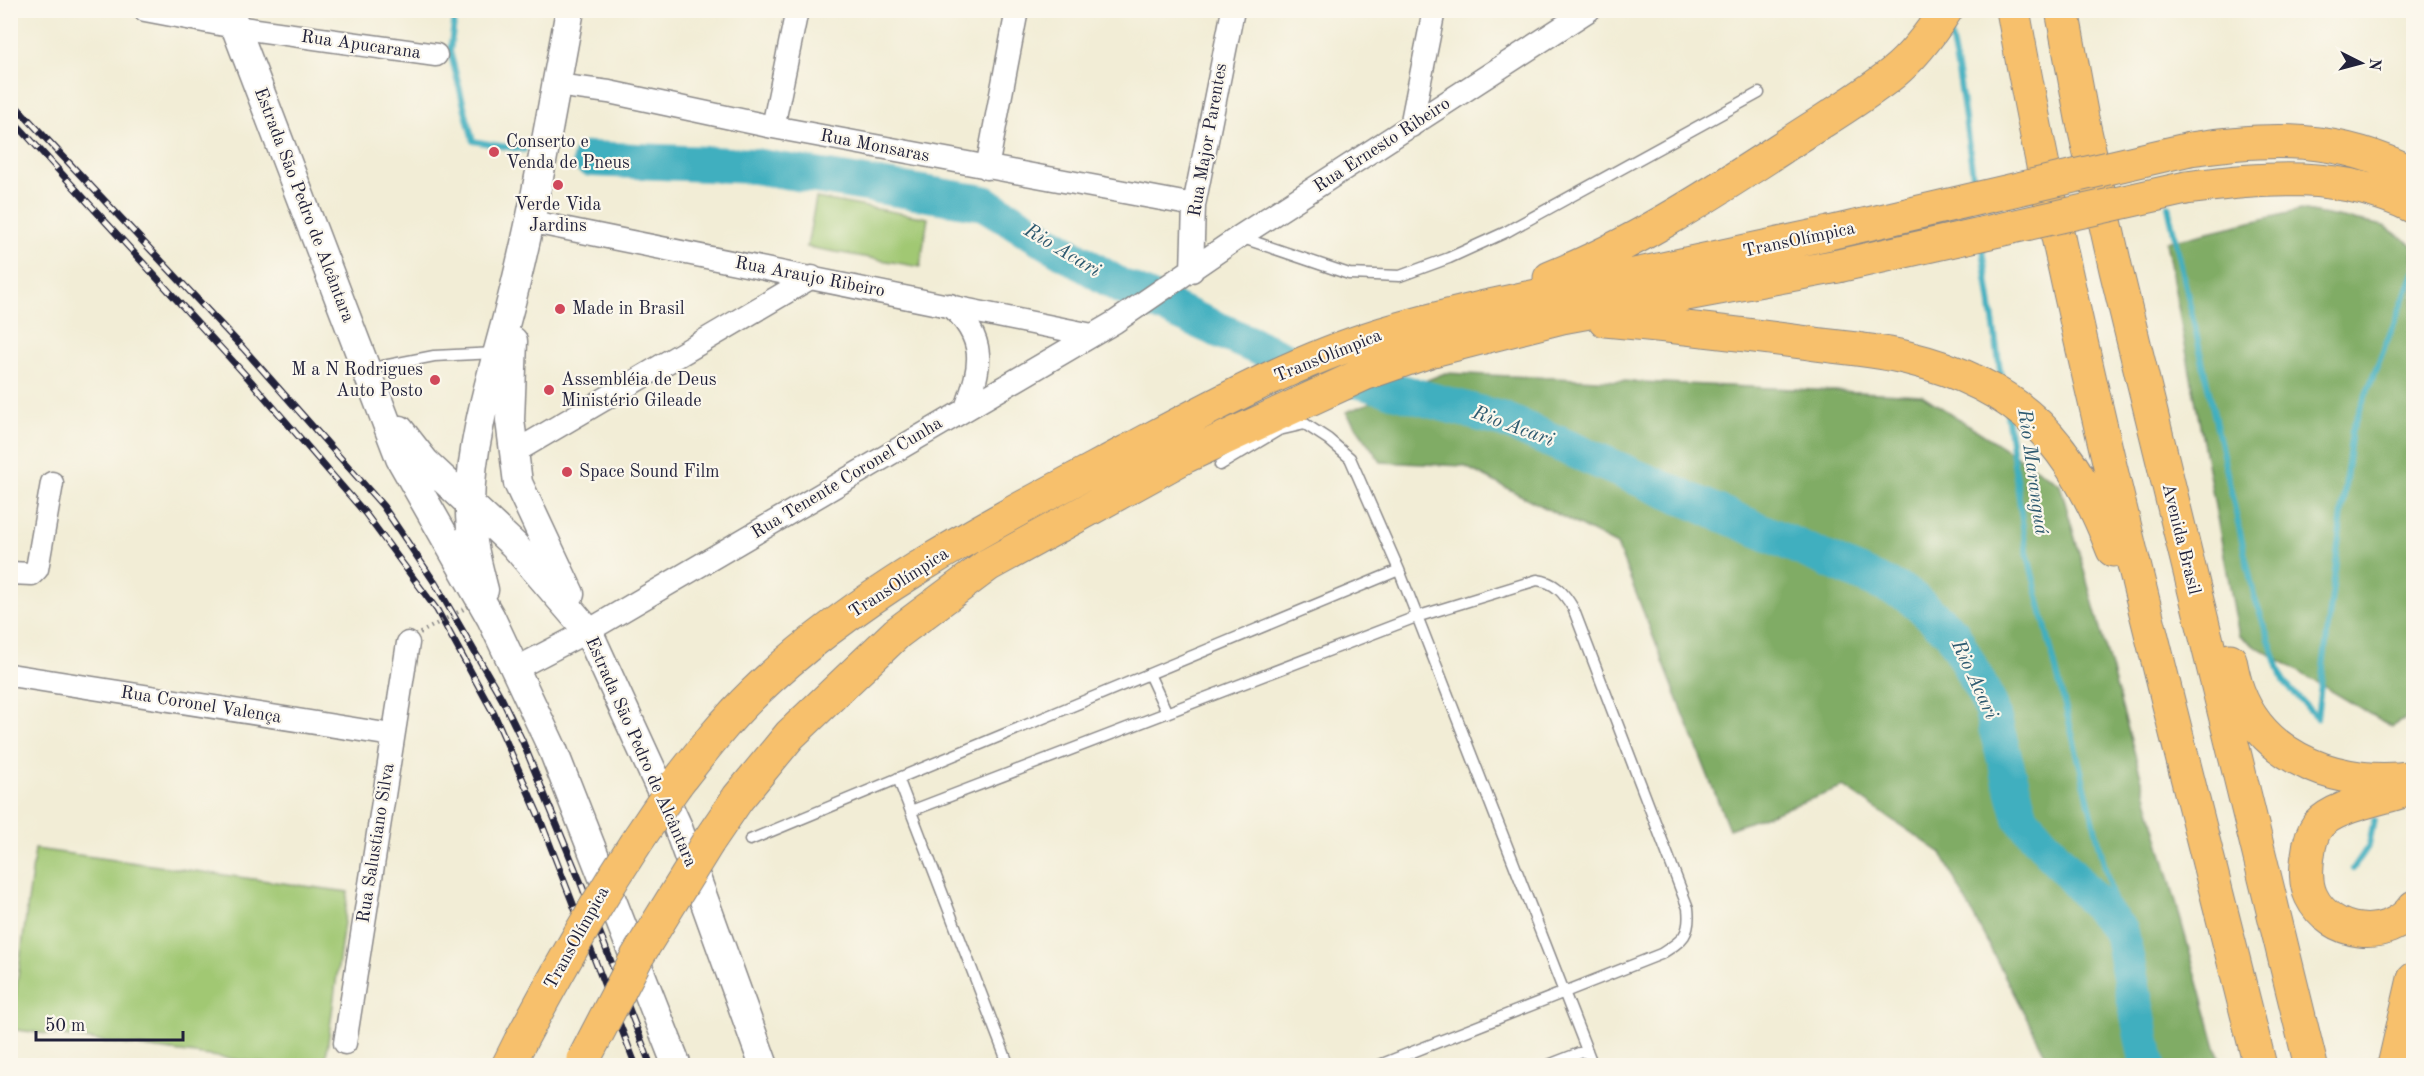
<svg xmlns="http://www.w3.org/2000/svg" width="2424" height="1076" font-family="'Old Standard TT',serif">
<style>
.green{fill:#a1c873;stroke:#627557;stroke-width:1.5}
.forest{fill:#80ac65;stroke:#516750;stroke-width:1.5}
.lines{fill:none;stroke-linecap:round;stroke-linejoin:round}
.stream{stroke:#41afbf;stroke-width:6}
.river{stroke:#41afbf;stroke-width:36}
.service-casing{stroke:#8a8888;stroke-width:13}
.minor-casing{stroke:#8a8888;stroke-width:25}
.tertiary-casing{stroke:#8a8888;stroke-width:31}
.motorway-casing{stroke:#8a8888;stroke-width:35}
.service{stroke:#fff;stroke-width:10}
.minor{stroke:#fff;stroke-width:22}
.tertiary{stroke:#fff;stroke-width:28}
.motorway{stroke:#f7c06c;stroke-width:33}
.rail-casing{stroke:#22223b;stroke-width:7}
.rail{stroke:#fbf7ec;stroke-width:4.5;stroke-dasharray:14;stroke-linecap:butt}
.motorway-bridge-casing{stroke:#8a8888;stroke-width:35;stroke-linecap:butt}
.path-bridge{stroke:#8a8888;stroke-width:4;stroke-dasharray:1.5 4.5;stroke-linecap:butt}
.motorway-bridge{stroke:#f7c06c;stroke-width:33}
.poi-dot{fill:#d1495b;stroke:#fbf7ec;stroke-width:2}
.labels{text-anchor:middle;dominant-baseline:central;stroke-width:4.5;stroke-linejoin:round;paint-order:stroke}
.street-label{font-size:18px;fill:#22223b;stroke:#fbf7ec}
.poi-label{font-size:18px;fill:#22223b;stroke:#fbf7ec;text-anchor:start}
.water-label{font-size:20px;font-style:italic;fill:#2e5a70;stroke:#fbf7ec}
</style>
<rect width="100%" height="100%" fill="#fbf7ec"/>
<filter id="ink" filterUnits="userSpaceOnUse"><feTurbulence type="fractalNoise" baseFrequency=".0167" numOctaves="2"/><feDisplacementMap in="SourceGraphic" scale="12" xChannelSelector="R" yChannelSelector="G"/><feConvolveMatrix kernelMatrix="1 2 1 2 8 2 1 2 1" color-interpolation-filters="sRGB"/></filter>
<filter id="wash" filterUnits="userSpaceOnUse"><feTurbulence type="fractalNoise" baseFrequency=".008" numOctaves="4" result="noise"/><feDisplacementMap in="SourceGraphic" scale="24" xChannelSelector="R" yChannelSelector="G"/><feGaussianBlur stdDeviation="1.35" result="paint"/><feColorMatrix in="noise" values="0 0 0 0 0 0 0 0 0 0 0 0 0 0 0 0 0 1.4 0 .05"/><feComposite in="paint" operator="in"/></filter>
<g filter="url(#wash)">
<rect width="100%" height="100%" fill="#f2edd6"/>
<path class="green" d="M816,198L928,218L920,267L807,247Z
M35,849L348,892L325,1065H277L11,1029Z"/>
<path class="forest" d="M2301,210L2384,226L2413,245L2414,714L2392,727L2239,636L2166,242Z
M1445,373L1922,395L2060,484L2221,1065H2051L1941,853L1844,787L1729,829L1617,545L1464,466L1381,462L1346,412Z"/>
<g class="lines">
<path class="stream" d="M456,10L450,51L473,141L524,150
M1949,26L1960,83L1975,190
M2168,206L2254,595L2283,681L2317,718L2352,430L2414,273
M1982,242L2002,384
M2007,414L2026,548L2121,932
M2353,869L2369,845L2374,820"/>
<path class="river" d="M590,159L754,166L984,203L1120,286L1293,363L1504,420L1907,594L1953,634L1990,705L2021,818L2121,932L2148,1066"/>
</g>
</g>
<g filter="url(#ink)">
<g class="lines">
<defs>
<path id="service" d="M1243,238L1349,274L1400,276L1449,258L1506,232L1759,93
M368,369L434,356L496,353
M1220,465L1279,430L1305,424L1328,439L1350,458L1399,570L1593,1066
M1149,674L1167,713
M898,778L1009,1066
M911,811L1416,617L1537,580C1555,582 1564,593 1573,608L1688,908C1691,935 1683,940 1661,954L1377,1066
M750,840L1399,570
M1546,1066L1587,1050"/>
<path id="minor" d="M145,10L235,27L436,55
M556,85L609,92L773,127L1194,205
M1411,126L1434,10
M773,127L797,10
M987,168L1017,10
M528,221L1092,335
M1192,271L1194,205L1233,10
M950,305C987,339 982,365 966,408
M513,453L812,277
M10,573L32,574L37,569L52,483
M515,669L588,631L1115,322L1239,237L1589,10
M10,675L392,735
M345,1043L408,643"/>
<path id="tertiary" d="M229,10L400,458L491,618L553,750L677,1066
M513,341L510,420L518,483L570,594
M400,430L425,462L514,545L588,631L677,825L764,1066
M484,590C477,563 469,533 470,504C471,429 499,355 516,282C538,193 553,101 570,10"/>
<path id="motorway" d="M2013,10C2077,366 2173,715 2260,1066
M2062,10L2082,118L2116,270L2311,1066
M2190,149C2270,137 2338,135 2414,174
M2186,188C2265,178 2340,170 2414,207
M1550,278C1632,245 1705,198 1780,149C1817,124 1858,101 1893,73C1914,56 1931,33 1946,10
M1605,320C1673,326 1741,334 1809,343C1841,348 1876,350 1908,358C2021,385 2073,445 2113,550
M2230,660C2232,670 2234,681 2238,691C2264,761 2344,788 2414,777
M677,783C701,752 725,721 754,693C860,590 997,521 1126,452C1209,408 1292,362 1382,334C1447,314 1513,301 1579,287C1663,269 1746,251 1829,233
M2412,788C2385,799 2337,804 2318,825C2312,833 2309,846 2308,855C2306,869 2305,883 2311,896C2330,936 2388,943 2414,907
M708,842L738,798L790,735L897,633L988,565L1186,456L1364,374L1433,350L1562,317L1838,266
M508,1066L520,1042
M2394,1066L2414,979"/>
</defs>
<use href="#service" class="service-casing"/>
<use href="#minor" class="minor-casing"/>
<use href="#tertiary" class="tertiary-casing"/>
<use href="#motorway" class="motorway-casing"/>
<use href="#service" class="service"/>
<use href="#minor" class="minor"/>
<use href="#tertiary" class="tertiary"/>
<use href="#motorway" class="motorway"/>
<defs>
<path id="rail" d="M10,100L243,348L383,506L435,583L502,699L522,740L580,881L651,1066
M10,117L249,379L365,513L437,610L494,714L538,814L636,1066"/>
</defs>
<use href="#rail" class="rail-casing"/>
<use href="#rail" class="rail"/>
<defs>
<path id="motorway-bridge" d="M1829,233L2190,149
M1838,266L2186,188
M520,1042C569,951 616,867 677,783
M584,1059L637,957L708,842"/>
</defs>
<use href="#motorway-bridge" class="motorway-bridge-casing"/>
<path class="path-bridge" d="M420,633L471,605"/>
<use href="#motorway-bridge" class="motorway-bridge"/>
</g>
</g>
<g class="poi-dot">
<circle cx="494" cy="152" r="6"/>
<circle cx="558" cy="185" r="6"/>
<circle cx="560" cy="309" r="6"/>
<circle cx="435" cy="380" r="6"/>
<circle cx="549" cy="390" r="6"/>
<circle cx="567" cy="472" r="6"/>
</g>
<g class="labels">
<g class="street-label">
<text transform="translate(361 45) rotate(8)">Rua Apucarana</text>
<text transform="translate(1208 140) rotate(-80)">Rua Major Parentes</text>
<text transform="translate(1382 145) rotate(-33)">Rua Ernesto Ribeiro</text>
<text transform="translate(875 146) rotate(11)">Rua Monsaras</text>
<text transform="translate(304 205) rotate(69)">Estrada São Pedro de Alcântara</text>
<text transform="translate(1799 240) rotate(-12)">TransOlímpica</text>
<text transform="translate(810 277) rotate(11)">Rua Araujo Ribeiro</text>
<text transform="translate(1328 356) rotate(-22)">TransOlímpica</text>
<text transform="translate(847 478) rotate(-31)">Rua Tenente Coronel Cunha</text>
<text transform="translate(2181 539) rotate(76)">Avenida Brasil</text>
<text transform="translate(899 583) rotate(-33)">TransOlímpica</text>
<text transform="translate(201 705) rotate(9)">Rua Coronel Valença</text>
<text transform="translate(641 752) rotate(66)">Estrada São Pedro de Alcântara</text>
<text transform="translate(376 843) rotate(-81)">Rua Salustiano Silva</text>
<text transform="translate(577 938) rotate(-61)">TransOlímpica</text>
</g>
<g class="poi-label">
<text x="506" y="142">Conserto e<tspan x="506" dy="21">Venda de Pneus</tspan></text>
<text x="558" y="205" text-anchor="middle">Verde Vida<tspan x="558" dy="21">Jardins</tspan></text>
<text x="572" y="309">Made in Brasil</text>
<text x="423" y="370" text-anchor="end">M a N Rodrigues<tspan x="423" dy="21">Auto Posto</tspan></text>
<text x="561" y="380">Assembléia de Deus<tspan x="561" dy="21">Ministério Gileade</tspan></text>
<text x="579" y="472">Space Sound Film</text>
</g>
<g class="water-label">
<text transform="translate(1062 251) rotate(31)">Rio Acari</text>
<text transform="translate(1513 427) rotate(20)">Rio Acari</text>
<text transform="translate(2032 472) rotate(82)">Rio Maranguá</text>
<text transform="translate(1974 680) rotate(65)">Rio Acari</text>
</g>
</g>
<rect width="2424" height="1076" fill="none" stroke="#fbf7ec" stroke-width="36"/>
<g transform="translate(2361 63) rotate(96)" stroke="#fbf7ec" stroke-width="4.5" paint-order="stroke">
<path d="M0-4.5L10 22L0 15L-10 22Z" fill="#22223b"/>
<text y="-9" font-size="16" font-weight="bold" text-anchor="middle" fill="#22223b">N</text>
</g>
<path d="M36 1031v9h147v-9" fill="none" stroke="#22223b" stroke-width="3"/>
<text x="45" y="1031" font-size="18" fill="#22223b" stroke="#fbf7ec" stroke-width="4.5" paint-order="stroke">50 m</text>
</svg>
